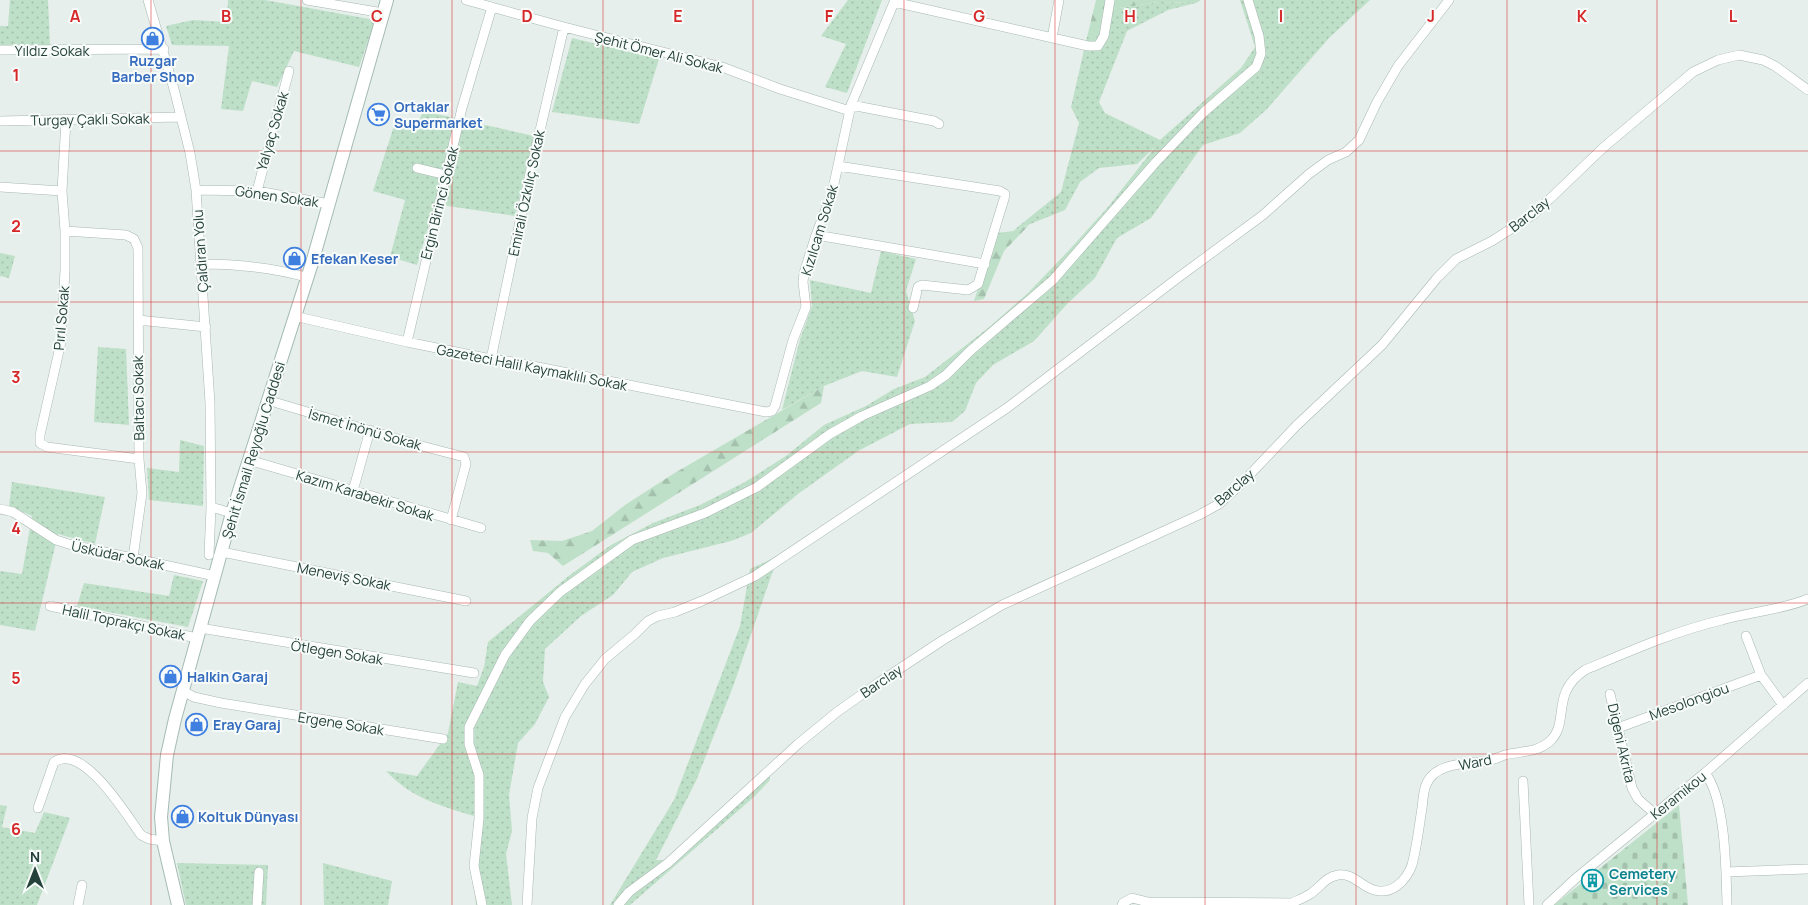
<svg xmlns="http://www.w3.org/2000/svg" width="1808" height="905" font-family="Manrope,sans-serif">
<style>
.grass{fill:url(#grass-dots);fill-rule:evenodd}
.forest{fill:url(#forest-firs)}
.cemetery{fill:url(#cemetery-stones)}
.lines{fill:none;stroke-linecap:round;stroke-linejoin:round}
.street-casing{stroke:#a8b8b2;stroke-width:10}
.secondary-casing{stroke:#a4bbb3;stroke-width:14}
.street{stroke:#fff;stroke-width:9}
.secondary{stroke:#fff;stroke-width:12}
.grid{fill:none;stroke:#d62828;stroke-width:1;stroke-opacity:0.55}
.labels{text-anchor:middle;dominant-baseline:central;stroke-width:4;stroke-linejoin:round;paint-order:stroke}
.street-label{font-size:14px;fill:#24423a;stroke:#f7fbf9}
.shop-label{font-size:14px;font-weight:bold;fill:#366cbe;stroke:#f7fbf9;text-anchor:start}
.culture-label{font-size:14px;font-weight:bold;fill:#0d838f;stroke:#f7fbf9;text-anchor:start}
.grid-label{font-size:16px;text-anchor:middle;font-weight:bold;fill:#d62828;stroke:#f7fbf9;stroke-width:4;stroke-linejoin:round;paint-order:stroke}
</style>
<defs>
<pattern id="grass-dots" width="8" height="8" patternUnits="userSpaceOnUse" patternTransform="scale(1.25)"><rect width="8" height="8" fill="#bfe0c8"/><path d="M2 2h.1M6 6h.1" fill="none" stroke="#a4c1ad" stroke-width="1.8" stroke-linecap="round"/></pattern>
<pattern id="forest-firs" width="22" height="20" patternUnits="userSpaceOnUse" patternTransform="scale(1.25)"><rect width="22" height="20" fill="#bfe0c8"/><path d="M5 1l3.5 6h-7zM16 11l3.5 6h-7z" fill="#a4c1ad"/></pattern>
<pattern id="cemetery-stones" width="16" height="16" patternUnits="userSpaceOnUse" patternTransform="scale(1.25)"><rect width="16" height="16" fill="#bfe0c8"/><path d="M2 7V4a2 2 0 0 1 4 0v3zM10 15v-3a2 2 0 0 1 4 0v3z" fill="#a4c1ad"/></pattern>
</defs>
<rect width="100%" height="100%" fill="#e6efeb"/>
<path class="grass" d="M10,0H48L50,45H0V26H8Z
M228,0H265L375,20L359,67L294,51L277,87L252,81L243,111L221,109L229,46L172,45L166,26L193,20L227,22Z
M848,0H882L847,93L825,87L846,44L821,36Z
M1240,0H1370L1329,38L1266,110L1240,133L1203,145L1151,218L1117,238L1095,278L1068,303L1034,341L993,365L976,383L965,411L952,422L910,424L858,451L798,494L751,533L731,541L663,558L632,572L613,595L581,616L545,649L543,682L549,697L535,724L518,743L509,795L512,831L506,854L512,905H476L473,876L474,816C441,806 411,798 386,771L417,776L448,733L458,682L477,686L484,667L488,642L570,575L611,545L653,523L700,505L745,482L786,456L824,425L866,406L894,389L925,377L988,328L1028,293L1070,249L1108,207L1155,147L1137,164L1099,168L1080,182L1065,210L1013,231L1061,192L1079,123L1071,107L1087,37L1101,34L1113,9L1159,2L1196,3L1168,10L1127,31L1099,102L1105,113L1160,140L1241,68L1255,47ZM531,613L490,680L498,660Z
M572,38L659,59L639,124L552,112Z
M423,111L534,136L515,216L435,204L417,265L390,257L405,200L373,191L395,123L418,124Z
M881,251L916,259L906,291L915,321L897,377L862,371L824,386L782,410L800,339L812,306L810,280L871,293Z
M0,253L15,256L9,278L0,276Z
M98,347L126,349L129,425L94,422Z
M180,440L204,446L203,506L149,500L147,468L179,472Z
M12,482L105,497L95,544L58,534L35,631L0,625V571L22,574L32,516L9,506Z
M778,556L734,684L696,781L656,860H666L770,764V780L754,797L630,905H610L674,800L740,626L750,569Z
M174,575L203,581L188,627L77,606L84,583L169,596Z
M0,805L7,806L2,827L35,833L44,812L70,818L37,905H0Z
M177,863L268,865L266,905H186Z
M323,863L392,881L388,905H324Z"/>
<path class="forest" d="M1096,0H1201L1196,3L1159,2L1113,9L1101,35L1087,37Z
M1029,225L1004,251L984,299L974,301L997,233L1013,231Z
M824,386L821,403L563,566L548,553L533,551L530,540L562,541L592,531L625,505L673,474Z"/>
<path class="cemetery" d="M1679,805L1688,905H1554Z"/>
<g class="lines">
<defs>
<path id="street" d="M148,0L174,89L190,153L196,190L210,403L211,507L232,513
M307,0L383,13
M466,0L564,27L722,67L780,89L850,111
M894,2L1088,46H1098L1104,36L1110,0
M1052,38L1059,0
M0,50L164,49
M851,105L934,121L939,124
M66,120L62,191L65,231V270L61,342L40,435V443L47,447L139,459
M0,121L180,117
M838,166L1000,191L1005,194L1004,199L978,284L968,290L922,285L918,287L913,308
M417,168L446,175
M0,187L62,191
M196,190L257,191L329,204
M257,191L289,71
M65,231L126,235L134,239L138,248L139,459L142,493L133,558
M816,235L985,264
M202,264C237,264 272,268 306,277
M294,316L407,342L491,359L507,361L766,412L772,411L775,406L793,340L806,307L803,282L804,273L816,235L832,193L851,105L895,0
M138,320L206,327
M407,342L462,108L492,7
M491,359L529,178L564,27
M267,400L418,445L464,457L466,464L451,520
M249,460L481,528
M353,491L370,430
M0,509L13,512L56,540L72,545L215,576
M222,552L466,601
M209,555L211,507
M50,606L197,638
M200,628L474,673
M1746,636L1761,675L1783,705
M183,691L194,697L221,703L443,739
M1610,694L1632,788L1638,799L1655,814
M1618,728L1761,675
M1705,773C1726,799 1726,871 1727,905
M1523,781L1529,905
M38,808L54,762C83,742 127,816 141,835L149,839L163,841
M1726,872L1808,869
M78,905L82,885
M257,905L259,872
M482,905L474,866L479,819V775L469,744V727L505,655L530,621L560,592L632,540L705,513L757,487L830,434L862,416L930,386L946,375L970,351L1053,280L1156,162L1204,112L1256,67L1261,54L1259,36L1248,0
M527,905L532,818L538,788L565,717L585,684L605,659L635,634L648,621L658,616L675,612L702,601L755,576L1007,408L1179,277L1263,215L1309,174L1328,160L1346,152L1359,140L1377,102L1398,66L1449,0
M618,905L629,892L668,863L798,744L837,712L881,681L943,640L1002,605L1199,515L1219,504L1241,484L1296,426L1382,345L1437,278L1456,259L1492,241L1534,214L1604,147L1693,72L1718,60L1739,55L1763,60L1775,66L1808,90
M1122,905L1123,903L1132,898L1148,902L1292,903C1298,900 1304,898 1310,894C1320,888 1325,877 1338,875C1354,873 1360,886 1374,890C1392,895 1406,881 1412,865C1417,846 1419,827 1422,808C1423,801 1423,792 1426,785C1435,762 1467,764 1487,761C1493,760 1499,757 1505,755C1520,751 1536,753 1549,742C1571,723 1549,694 1585,670C1630,651 1675,631 1722,620C1751,612 1781,610 1808,599
M1547,905L1575,879L1705,773L1808,683"/>
<path id="secondary" d="M178,905L163,841L161,817L167,755L175,719L232,513L312,263L387,0"/>
</defs>
<use href="#street" class="street-casing"/>
<use href="#secondary" class="secondary-casing"/>
<use href="#street" class="street"/>
<use href="#secondary" class="secondary"/>
</g>
<path class="grid" d="M151,0V905M301,0V905M452,0V905M603,0V905M753,0V905M904,0V905M1055,0V905M1205,0V905M1356,0V905M1507,0V905M1657,0V905M0,151H1808M0,302H1808M0,452H1808M0,603H1808M0,754H1808"/>
<defs>
<symbol id="shop-ring" viewBox="-11 -11 22 22"><circle r="9.5" fill="#f7fbf9" stroke="#3f7fe0" stroke-width="1.5"/><path d="M-5-2.5h2.3a2.7 3.5 0 0 1 5.4 0H5L5.5 6h-11ZM-1.5-2.5h3a1.5 2.3 0 0 0-3 0Z" fill="#3f7fe0"/></symbol>
<symbol id="supermarket-ring" viewBox="-11 -11 22 22"><circle r="9.5" fill="#f7fbf9" stroke="#3f7fe0" stroke-width="1.5"/><path d="M-6-5.5h2.5l.6 2H6L4.5 2H-2.5L-4.4-4H-6ZM-1.5 3.2a1.3 1.3 0 1 0 .1 0ZM3 3.2a1.3 1.3 0 1 0 .1 0Z" fill="#3f7fe0"/></symbol>
<symbol id="building-ring" viewBox="-11 -11 22 22"><circle r="9.5" fill="#f7fbf9" stroke="#0f9aa8" stroke-width="1.5"/><path d="M-4-6H4V6H1V3H-1V6H-4ZM-2.5-4.3h1.7v1.8h-1.7ZM.8-4.3h1.7v1.8H.8ZM-2.5-1h1.7V.8h-1.7ZM.8-1h1.7V.8H.8Z" fill="#0f9aa8"/></symbol>
</defs>
<g fill-rule="evenodd">
<use href="#shop-ring" x="140" y="26" width="25" height="25"/>
<use href="#supermarket-ring" x="366" y="102" width="25" height="25"/>
<use href="#shop-ring" x="282" y="246" width="25" height="25"/>
<use href="#shop-ring" x="158" y="664" width="25" height="25"/>
<use href="#shop-ring" x="184" y="712" width="25" height="25"/>
<use href="#shop-ring" x="170" y="804" width="25" height="25"/>
<use href="#building-ring" x="1580" y="868" width="25" height="25"/>
</g>
<g class="labels">
<g class="street-label">
<text x="52" y="50">Yıldız Sokak</text>
<text transform="translate(659 52) rotate(14)">Şehit Ömer Ali Sokak</text>
<text transform="translate(90 119) rotate(-1)">Turgay Çaklı Sokak</text>
<text transform="translate(272 131) rotate(-74)">Yalyaç Sokak</text>
<text transform="translate(526 193) rotate(-78)">Emirali Özkılıç Sokak</text>
<text transform="translate(277 196) rotate(8)">Gönen Sokak</text>
<text transform="translate(439 203) rotate(-76)">Ergin Birinci Sokak</text>
<text transform="translate(1529 214) rotate(-38)">Barclay</text>
<text transform="translate(819 230) rotate(-73)">Kızılcam Sokak</text>
<text transform="translate(200 251) rotate(-94)">Çaldıran Yolu</text>
<text transform="translate(61 318) rotate(-85)">Pırıl Sokak</text>
<text transform="translate(532 367) rotate(11)">Gazeteci Halil Kaymaklılı Sokak</text>
<text transform="translate(138 398) rotate(-91)">Baltacı Sokak</text>
<text transform="translate(365 429) rotate(16)">İsmet İnönü Sokak</text>
<text transform="translate(253 450) rotate(-73)">Şehit İsmail Reyoğlu Caddesi</text>
<text transform="translate(1234 487) rotate(-41)">Barclay</text>
<text transform="translate(365 495) rotate(17)">Kazım Karabekir Sokak</text>
<text transform="translate(118 555) rotate(12)">Üsküdar Sokak</text>
<text transform="translate(344 576) rotate(11)">Meneviş Sokak</text>
<text transform="translate(124 622) rotate(12)">Halil Toprakçı Sokak</text>
<text transform="translate(337 652) rotate(9)">Ötlegen Sokak</text>
<text transform="translate(881 681) rotate(-34)">Barclay</text>
<text transform="translate(1689 701) rotate(-20)">Mesolongiou</text>
<text transform="translate(341 723) rotate(9)">Ergene Sokak</text>
<text transform="translate(1622 743) rotate(77)">Digeni Akrita</text>
<text transform="translate(1475 762) rotate(-11)">Ward</text>
<text transform="translate(1678 795) rotate(-39)">Keramikou</text>
</g>
<g class="shop-label">
<text x="153" y="60" text-anchor="middle">Ruzgar<tspan x="153" dy="16">Barber Shop</tspan></text>
<text x="394" y="106">Ortaklar<tspan x="394" dy="16">Supermarket</tspan></text>
<text x="311" y="258">Efekan Keser</text>
<text x="187" y="676">Halkin Garaj</text>
<text x="213" y="724">Eray Garaj</text>
<text x="198" y="816">Koltuk Dünyası</text>
</g>
<g class="culture-label">
<text x="1609" y="873">Cemetery<tspan x="1609" dy="16">Services</tspan></text>
</g>
</g>
<g class="grid-label">
<text x="75" y="22">A</text>
<text x="226" y="22">B</text>
<text x="377" y="22">C</text>
<text x="527" y="22">D</text>
<text x="678" y="22">E</text>
<text x="829" y="22">F</text>
<text x="979" y="22">G</text>
<text x="1130" y="22">H</text>
<text x="1281" y="22">I</text>
<text x="1431" y="22">J</text>
<text x="1582" y="22">K</text>
<text x="1733" y="22">L</text>
<text x="16" y="81">1</text>
<text x="16" y="232">2</text>
<text x="16" y="383">3</text>
<text x="16" y="534">4</text>
<text x="16" y="684">5</text>
<text x="16" y="835">6</text>
</g>
<g transform="translate(35 870)" stroke="#f7fbf9" stroke-width="4" paint-order="stroke">
<path d="M0-4L9 19L0 12L-9 19Z" fill="#24423a"/>
<text y="-8" font-size="14" font-weight="bold" text-anchor="middle" fill="#24423a">N</text>
</g>
</svg>
